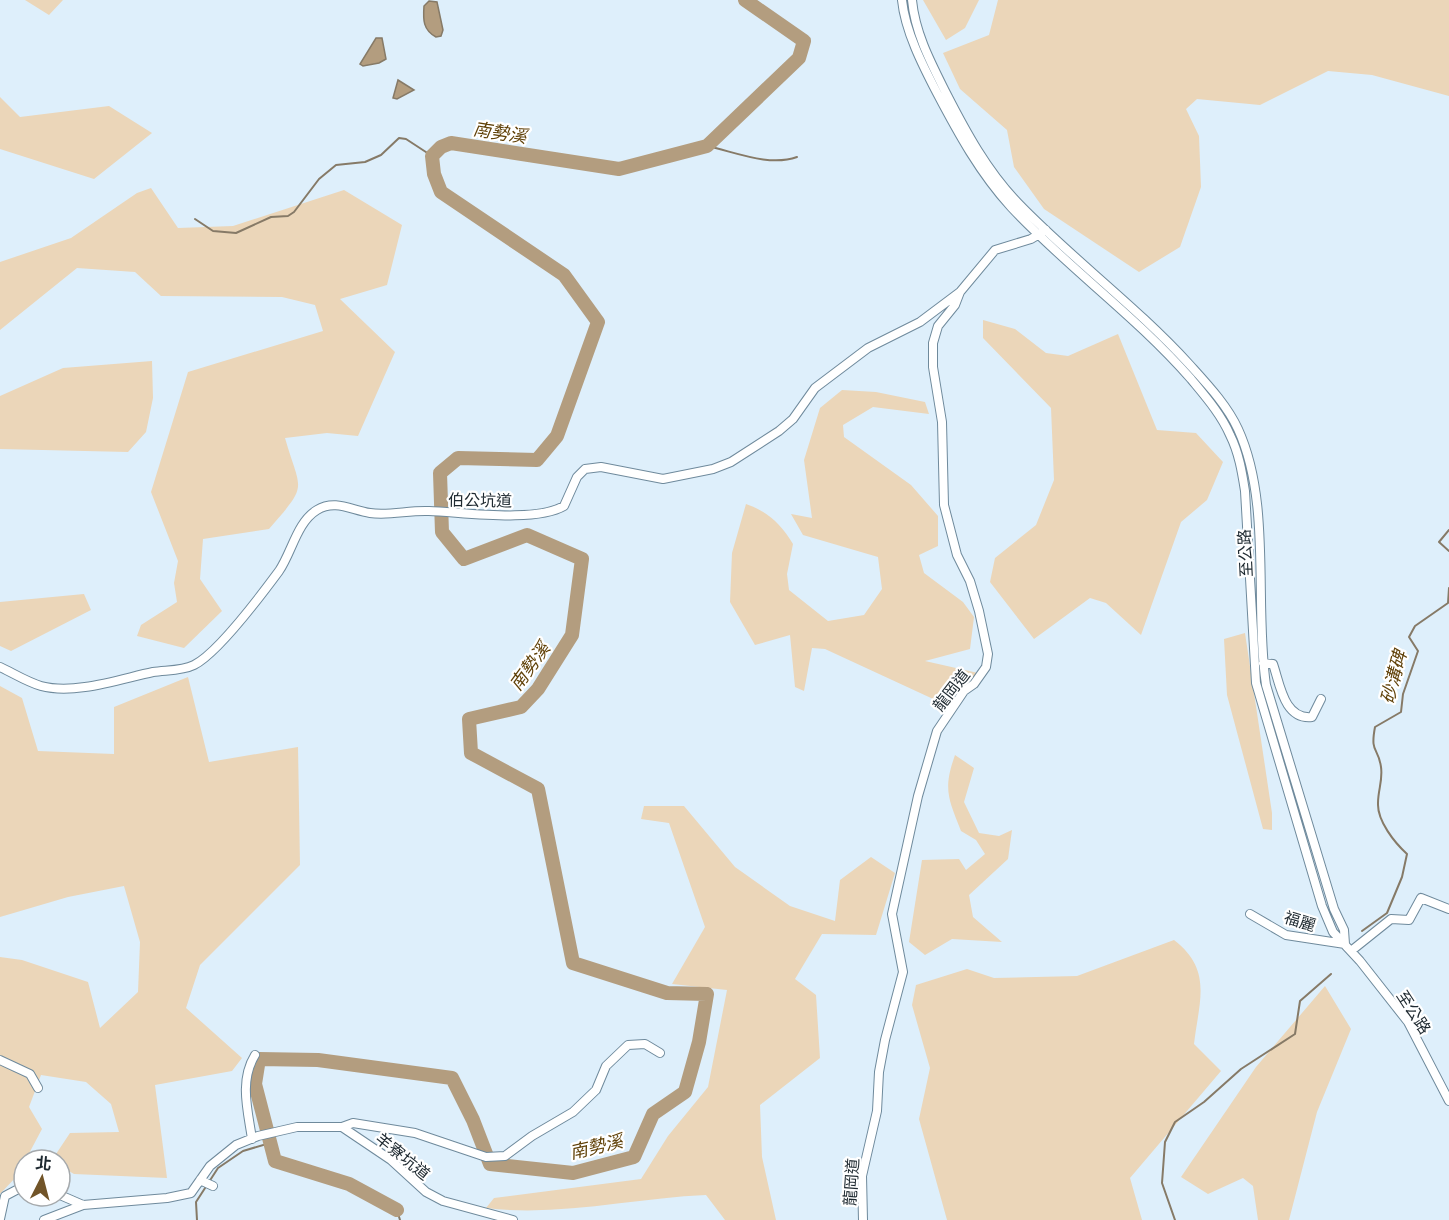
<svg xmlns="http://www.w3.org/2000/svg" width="1449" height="1220" font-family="Manrope,'Noto Sans TC',sans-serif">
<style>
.green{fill:#ebd6b9}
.water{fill:#b39d7f;stroke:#867a67;stroke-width:1.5}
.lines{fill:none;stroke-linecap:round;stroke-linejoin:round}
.stream{stroke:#867a67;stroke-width:2}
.river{stroke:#b39d7f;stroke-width:14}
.minor-casing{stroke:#6f8a9c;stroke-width:10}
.minor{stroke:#fff;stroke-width:8}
.labels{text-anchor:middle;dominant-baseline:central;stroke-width:4.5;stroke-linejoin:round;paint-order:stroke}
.street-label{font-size:16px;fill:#1e2930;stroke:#fff}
.water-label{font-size:18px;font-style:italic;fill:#604108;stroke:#fff}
</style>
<rect width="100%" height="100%" fill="#deeffb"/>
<path class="green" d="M25,0H63L49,15Z
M923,0H979L965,28L946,40Z
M998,0H1449V96L1372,75L1328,71L1260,105L1197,99L1186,109L1199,136L1201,187L1180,247L1139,272L1044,209L1014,167L1007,130L960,89L943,53L989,35Z
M0,97L20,117L109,106L152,133L94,179L0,149Z
M151,188L178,228L233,226L344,190L402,225L387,285L340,299L395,352L358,436L327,433L285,438C301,493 309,483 269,529L203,539L200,579L222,611L184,648L137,636L141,625L177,602L174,583L178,561L151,492L188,372L323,331L315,305L282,297L161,296L135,272L77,268L0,330V262L71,238L137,193Z
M983,320L1015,329L1046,353L1068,356L1118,334L1157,430L1196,433L1223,462L1207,500L1181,522L1141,635L1106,603L1090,598L1034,639L990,582L995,558L1036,525L1054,480L1051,408L983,338Z
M152,361L153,398L146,432L128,452L0,449V396L63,368Z
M842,390L876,392L925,402L929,414L873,407L843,425L844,437L911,485L938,516V546L919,555L924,573L963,602L974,617L970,649L925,661L978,673L944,704L825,649L812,648L804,691L795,687L790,635L755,645L730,602L732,553L746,504C767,511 781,524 793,544L787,574L789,590L828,621L864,615L882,589L878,557L803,535L791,514L812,518L804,460L820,408Z
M84,594L91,610L11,651L0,646V602Z
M1245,633L1272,813V830L1263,829L1227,695L1224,639Z
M188,677L209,762L298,747L300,865L200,965L186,1008L242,1058L232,1071L155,1085L167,1178L74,1174L60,1166V1160H52L70,1133L119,1132L111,1104L86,1082L41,1075L29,1107L42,1129L17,1176L0,1194V957L22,960L88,982L100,1028L138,992L140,942L124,886L68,897L0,917V686L22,698L38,751L114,754V707Z
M955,755L974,768L964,802L979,833L999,836L1012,830L1008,859L969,895L973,917L1002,942L952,939L925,955L909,942L922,860L959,859L966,870L985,854L976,840L961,831C948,798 943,789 955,755Z
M644,806H684L735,867L790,906L835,921L840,880L871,857L895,873L876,935L822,934L795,979L816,995L820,1058L760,1105L762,1157L776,1220H725L706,1195C634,1198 559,1217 486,1208L494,1198L641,1179L668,1136L708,1087L727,990L672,984L705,927L669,823L641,819Z
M1174,940C1213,970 1199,1001 1194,1044L1221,1071L1130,1178L1142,1220H947L919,1119L930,1068L912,1005L916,985L967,969L994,978L1077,976Z
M1325,986L1351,1029L1317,1112L1289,1220H1258L1253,1186L1243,1178L1208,1194L1181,1177L1256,1067Z"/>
<path class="water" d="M429,1L437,2L443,30L441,36L436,37C423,30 423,20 424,6Z
M376,38H382L386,59L379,63L363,66L360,64Z
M398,80L414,90L397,99L393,98Z"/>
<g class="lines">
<path class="stream" d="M707,146C735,152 769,167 797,157
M195,219L213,231L236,233L271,217L288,216L294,212L319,179L336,165L365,162L381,155L399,138L406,139L432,156
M1449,530L1439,542L1449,551
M1362,931L1387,913L1402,877L1407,854C1395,843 1377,821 1378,803C1378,790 1383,780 1381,767C1378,746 1370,754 1375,727L1401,712L1403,694L1418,651L1409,637L1415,626L1448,603L1449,588
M397,1210L400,1220
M197,1220L196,1202L218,1168L243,1151L270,1143
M1175,1220L1162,1183L1165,1142L1175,1122L1204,1102L1241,1069L1295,1034L1300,1001L1331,974"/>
<path class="river" d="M397,1210L349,1184L275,1161L255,1084L259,1059L318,1060L452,1078L473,1120L490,1164L573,1173L634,1157L653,1114L685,1092L699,1042L707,994L667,993L573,963L538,789L471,753L469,719L521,707L538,689L572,635L582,559L527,535L464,559L442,532L440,473L458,458L537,460L557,436L598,322L564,275L441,192L434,174L432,156L441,147L451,143L619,169L707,146L799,58L804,41L745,0"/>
<defs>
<path id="minor" d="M902,0C905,31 923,66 937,93C958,133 980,173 1011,207C1068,268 1136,316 1191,379C1205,396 1221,414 1230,435C1239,453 1242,472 1245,491L1256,683L1322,906L1333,932L1360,961L1408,1022L1449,1101
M912,0C915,33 931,63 946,93C966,132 987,171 1018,203C1072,259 1136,306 1189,364C1207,384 1227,405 1238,429C1272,503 1254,604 1266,685L1334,909L1344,930L1345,944
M1263,663L1273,664C1280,684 1284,720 1312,717L1321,699
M0,667C13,673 27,682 41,686C75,695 120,679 153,672C166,670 182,671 194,665C218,653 262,594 279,571C292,552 297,522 317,510C335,499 351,510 370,513C389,516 409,510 429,511C462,512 535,523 564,506L577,477L585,469L601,467L663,479L713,469L731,462L779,431L793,419L815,388L868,348L920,322L960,292
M1250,914L1286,935L1345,944
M1351,951L1391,919L1409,920L1421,898L1449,909
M0,1060L30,1074L38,1088
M342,1127L353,1123L415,1133L486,1157L505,1156L532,1136L573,1112L596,1090L606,1066L628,1045L645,1044L660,1053
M252,1139C248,1111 239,1081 255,1055
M200,1180L213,1186
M60,1195L83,1205L167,1198L191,1193L210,1166L236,1145L258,1136L297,1127H342L391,1160L426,1192L443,1201L513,1220
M0,1219L5,1196L24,1186
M44,1220L83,1205
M863,1220L862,1176L877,1111L879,1072L885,1040L903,972L892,914L918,796L937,731L964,691L974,684L986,667L988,654L979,611L970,581L957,555L944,505L942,422L933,367V343L938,326L955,305L960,292L995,250L1031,239L1046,230"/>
</defs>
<use href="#minor" class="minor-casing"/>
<use href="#minor" class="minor"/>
</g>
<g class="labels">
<g class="street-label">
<text transform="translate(480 500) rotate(1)">伯公坑道</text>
<text transform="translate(1245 553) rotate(-93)">至公路</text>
<text transform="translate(951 690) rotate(-52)">龍岡道</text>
<text transform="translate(1300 921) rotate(17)">福麗</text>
<text transform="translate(1414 1012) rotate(57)">至公路</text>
<text transform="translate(403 1156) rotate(39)">羊寮坑道</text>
<text transform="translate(851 1182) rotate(-86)">龍岡道</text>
</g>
<g class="water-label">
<text transform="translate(500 132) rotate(9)">南勢溪</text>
<text transform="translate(529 666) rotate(-54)">南勢溪</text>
<text transform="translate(1393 677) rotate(-75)">砂溝碑</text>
<text transform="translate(596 1146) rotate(-13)">南勢溪</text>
</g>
</g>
<g transform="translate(42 1178) rotate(6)"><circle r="28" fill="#ffffff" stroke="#a5a9ac" stroke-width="1.5"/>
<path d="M0-4.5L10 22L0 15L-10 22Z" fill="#715428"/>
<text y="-9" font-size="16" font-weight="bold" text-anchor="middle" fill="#1e2930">北</text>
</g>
</svg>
